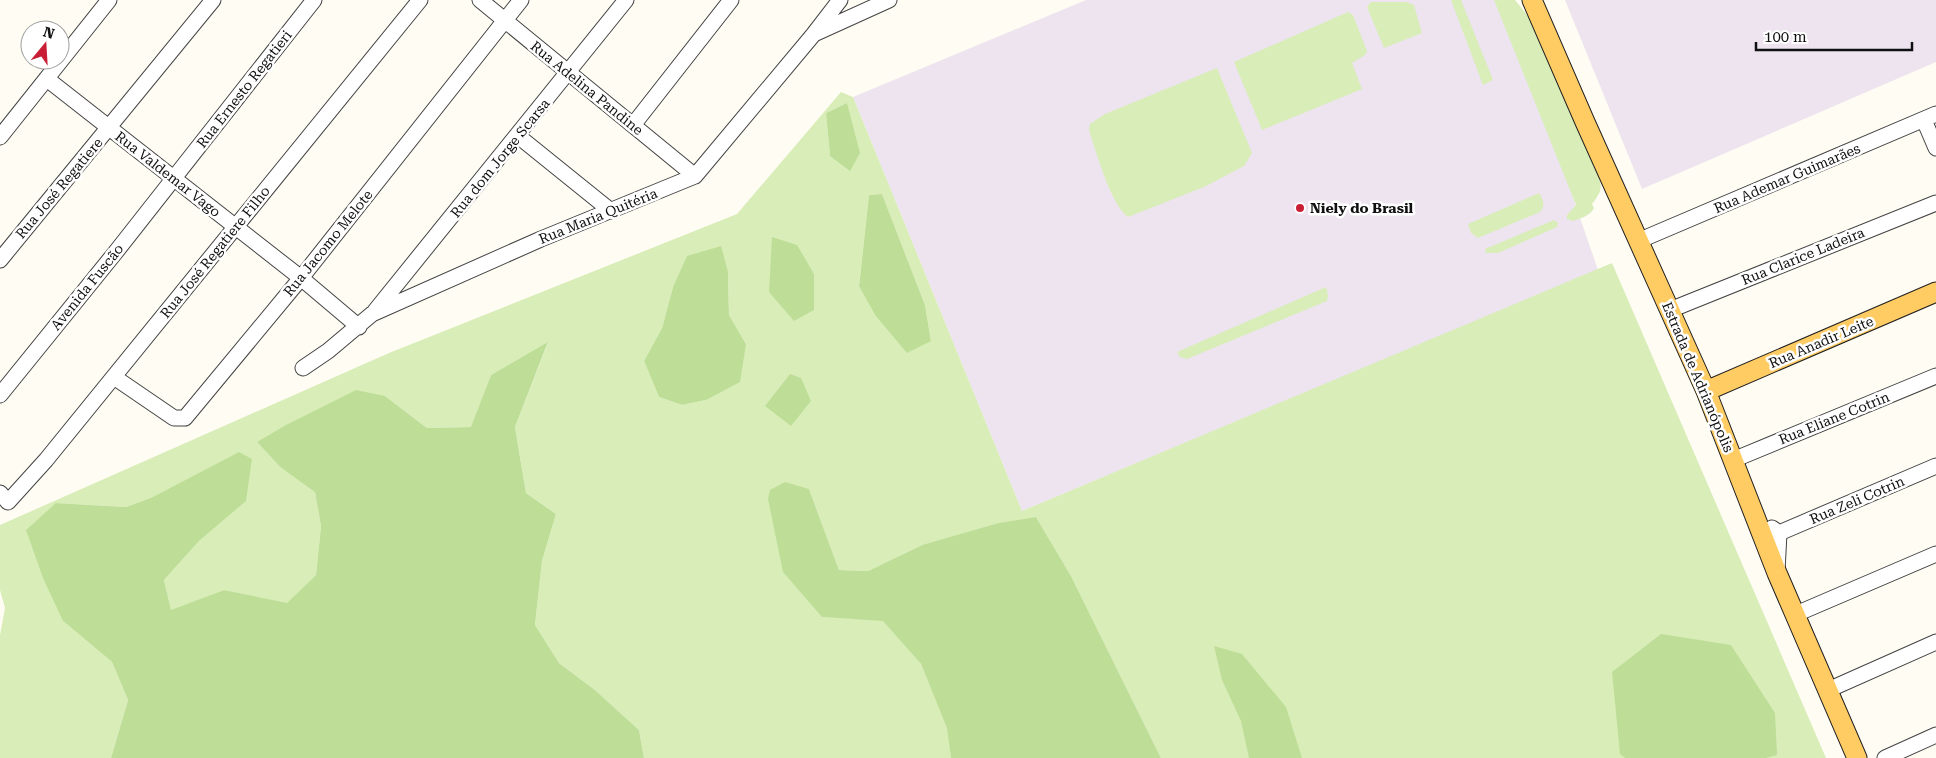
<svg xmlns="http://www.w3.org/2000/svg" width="1936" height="758" font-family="'Roboto Serif',serif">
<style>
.industrial{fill:#ede4ef}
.green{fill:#d9edb9;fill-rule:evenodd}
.forest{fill:#bede98}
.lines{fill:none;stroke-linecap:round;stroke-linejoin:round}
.minor-casing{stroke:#434343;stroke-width:17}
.major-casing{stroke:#212121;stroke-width:21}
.minor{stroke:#fff;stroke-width:15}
.major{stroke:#ffcb63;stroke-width:19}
.poi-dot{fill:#c91f36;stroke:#fff;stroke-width:2}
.labels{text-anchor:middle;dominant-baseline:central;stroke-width:5;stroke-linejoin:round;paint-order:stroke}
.street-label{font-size:14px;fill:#101010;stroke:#fff}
.poi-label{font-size:14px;font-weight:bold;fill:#101010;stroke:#fff;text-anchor:start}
</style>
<rect width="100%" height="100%" fill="#fffcf3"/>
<path class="industrial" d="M1086,0H1505L1598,270L1022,511L853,97Z
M1565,0H1936V62L1642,189Z"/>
<path class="green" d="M1451,0H1461L1493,80L1483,85Z
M1494,0H1515L1531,20L1597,172C1603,188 1602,191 1592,204L1594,208C1590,216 1581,218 1573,221L1567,219V215L1576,205Z
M1371,2H1407L1414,5L1422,33L1384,48L1367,7Z
M1348,12L1353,15L1367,51L1365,55L1352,63L1362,89L1262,130L1234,62Z
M1217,68L1252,153L1244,166L1204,187L1128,217C1111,205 1096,152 1089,130L1090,124L1105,114Z
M841,92L853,97L1022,511L1612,263L1826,758H1161L1071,576L1036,517L922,545L868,571L839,570L809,489L822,617L883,620L921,664L948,728L951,758H644L639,730L595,690L559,663L535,625L542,561L556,514L526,493L515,427L548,343L491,375L472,427L427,428L385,396L257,442L280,467L315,491L321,526L316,575L287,604L224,590L171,611L164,580L200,540L153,497L126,507L56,503L63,621L112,662L128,700L111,758H0V635L5,608L0,590V525L389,353L737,214ZM847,103L830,156L826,113ZM882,194L925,305L931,341L875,315L859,285L869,195ZM728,272L729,315L746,344L706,400L682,405L659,397L644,361L662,328L673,287Z
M1539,193C1543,200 1546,205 1540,212L1478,238L1471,233L1468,224Z
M1554,220L1558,223L1557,227L1498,253H1486L1485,249Z
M1326,287L1328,295L1327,301L1187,359L1180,357L1177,352Z"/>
<path class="forest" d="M847,103L860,153L850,171L830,156L826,113Z
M882,194L925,305L931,341L907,353L875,315L859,286L869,195Z
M772,237L797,245L814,274V310L794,321L769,292Z
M721,246L728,272L729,315L746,344L740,382L706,400L682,405L659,397L644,361L662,328L673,287L687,256Z
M548,342L515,427L526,493L556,514L542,561L535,625L559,663L595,690L639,730L644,758H111L128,700L112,662L63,621L43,578L26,530L56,503L126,507L153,497L239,452L252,459L246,501L200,540L164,580L171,610L224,590L287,603L316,575L321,526L315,492L280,467L257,442L286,425L356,390L385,396L427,428L471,427L491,375Z
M790,374L801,378L811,401L791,426L765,406Z
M785,482L809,489L839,570L868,571L922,545L999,523L1036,517L1071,576L1161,758H951L947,728L921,664L883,621L822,617L783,572L768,499L770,490Z
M1661,634L1731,645L1775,713L1777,755L1766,758H1625L1620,754L1612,672Z
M1214,646L1242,654L1286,707L1302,758H1249L1241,721L1222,680Z"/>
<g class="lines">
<defs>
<path id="minor" d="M480,0L695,176
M814,34L889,0
M47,79L301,278L359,327
M1924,120L1936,148
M633,125L731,0
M518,136L611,211
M0,137L109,0
M1638,241L1936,114
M0,260L213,0
M1670,310L1936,203
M375,311L626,0
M303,368L328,351L372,314L541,239L695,176L813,35L840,0
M114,377L174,418H185L301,278L521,0
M0,395L115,253L314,0
M1733,460L1936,376
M0,493L8,502L46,460L420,0
M1772,528L1779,533L1777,571
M1779,533L1936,466
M1796,614L1936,554
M1828,690L1936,642
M1885,758L1936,735"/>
<path id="major" d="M1532,0L1585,122L1706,391L1777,573L1857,758
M1706,391L1936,292"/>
</defs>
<use href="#minor" class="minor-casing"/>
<use href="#major" class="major-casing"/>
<use href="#minor" class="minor"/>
<use href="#major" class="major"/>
</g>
<circle class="poi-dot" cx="1300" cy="208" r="5"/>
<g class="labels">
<g class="street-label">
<text transform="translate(587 88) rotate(39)">Rua Adelina Pandine</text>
<text transform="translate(244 89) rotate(-52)">Rua Ernesto Regatieri</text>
<text transform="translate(500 158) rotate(-51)">Rua dom Jorge Scarsa</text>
<text transform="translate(168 174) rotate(38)">Rua Valdemar Vago</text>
<text transform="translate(1787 178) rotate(-23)">Rua Ademar Guimarães</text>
<text transform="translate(59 188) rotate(-50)">Rua José Regatiere</text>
<text transform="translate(598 216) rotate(-22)">Rua Maria Quitéria</text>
<text transform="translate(328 243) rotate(-51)">Rua Jacomo Melote</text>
<text transform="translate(215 252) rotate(-51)">Rua José Regatiere Filho</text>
<text transform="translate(1803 256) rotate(-22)">Rua Clarice Ladeira</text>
<text transform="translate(87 287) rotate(-51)">Avenida Fuscão</text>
<text transform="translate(1821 342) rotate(-23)">Rua Anadir Leite</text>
<text transform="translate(1698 377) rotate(67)">Estrada de Adrianópolis</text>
<text transform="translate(1834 418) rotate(-22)">Rua Eliane Cotrin</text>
<text transform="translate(1857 500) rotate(-23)">Rua Zeli Cotrin</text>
</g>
<g class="poi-label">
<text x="1310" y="208">Niely do Brasil</text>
</g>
</g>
<g transform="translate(45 45) rotate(18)"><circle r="24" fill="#ffffff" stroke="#9f9f9f"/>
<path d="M0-4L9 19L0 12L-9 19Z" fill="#c91f36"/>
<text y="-8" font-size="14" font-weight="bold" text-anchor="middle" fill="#101010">N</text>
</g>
<path d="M1756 42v8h156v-8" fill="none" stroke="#101010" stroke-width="2.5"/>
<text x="1764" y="42" font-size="15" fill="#101010" stroke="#ffffff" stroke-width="4" paint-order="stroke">100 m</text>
</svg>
